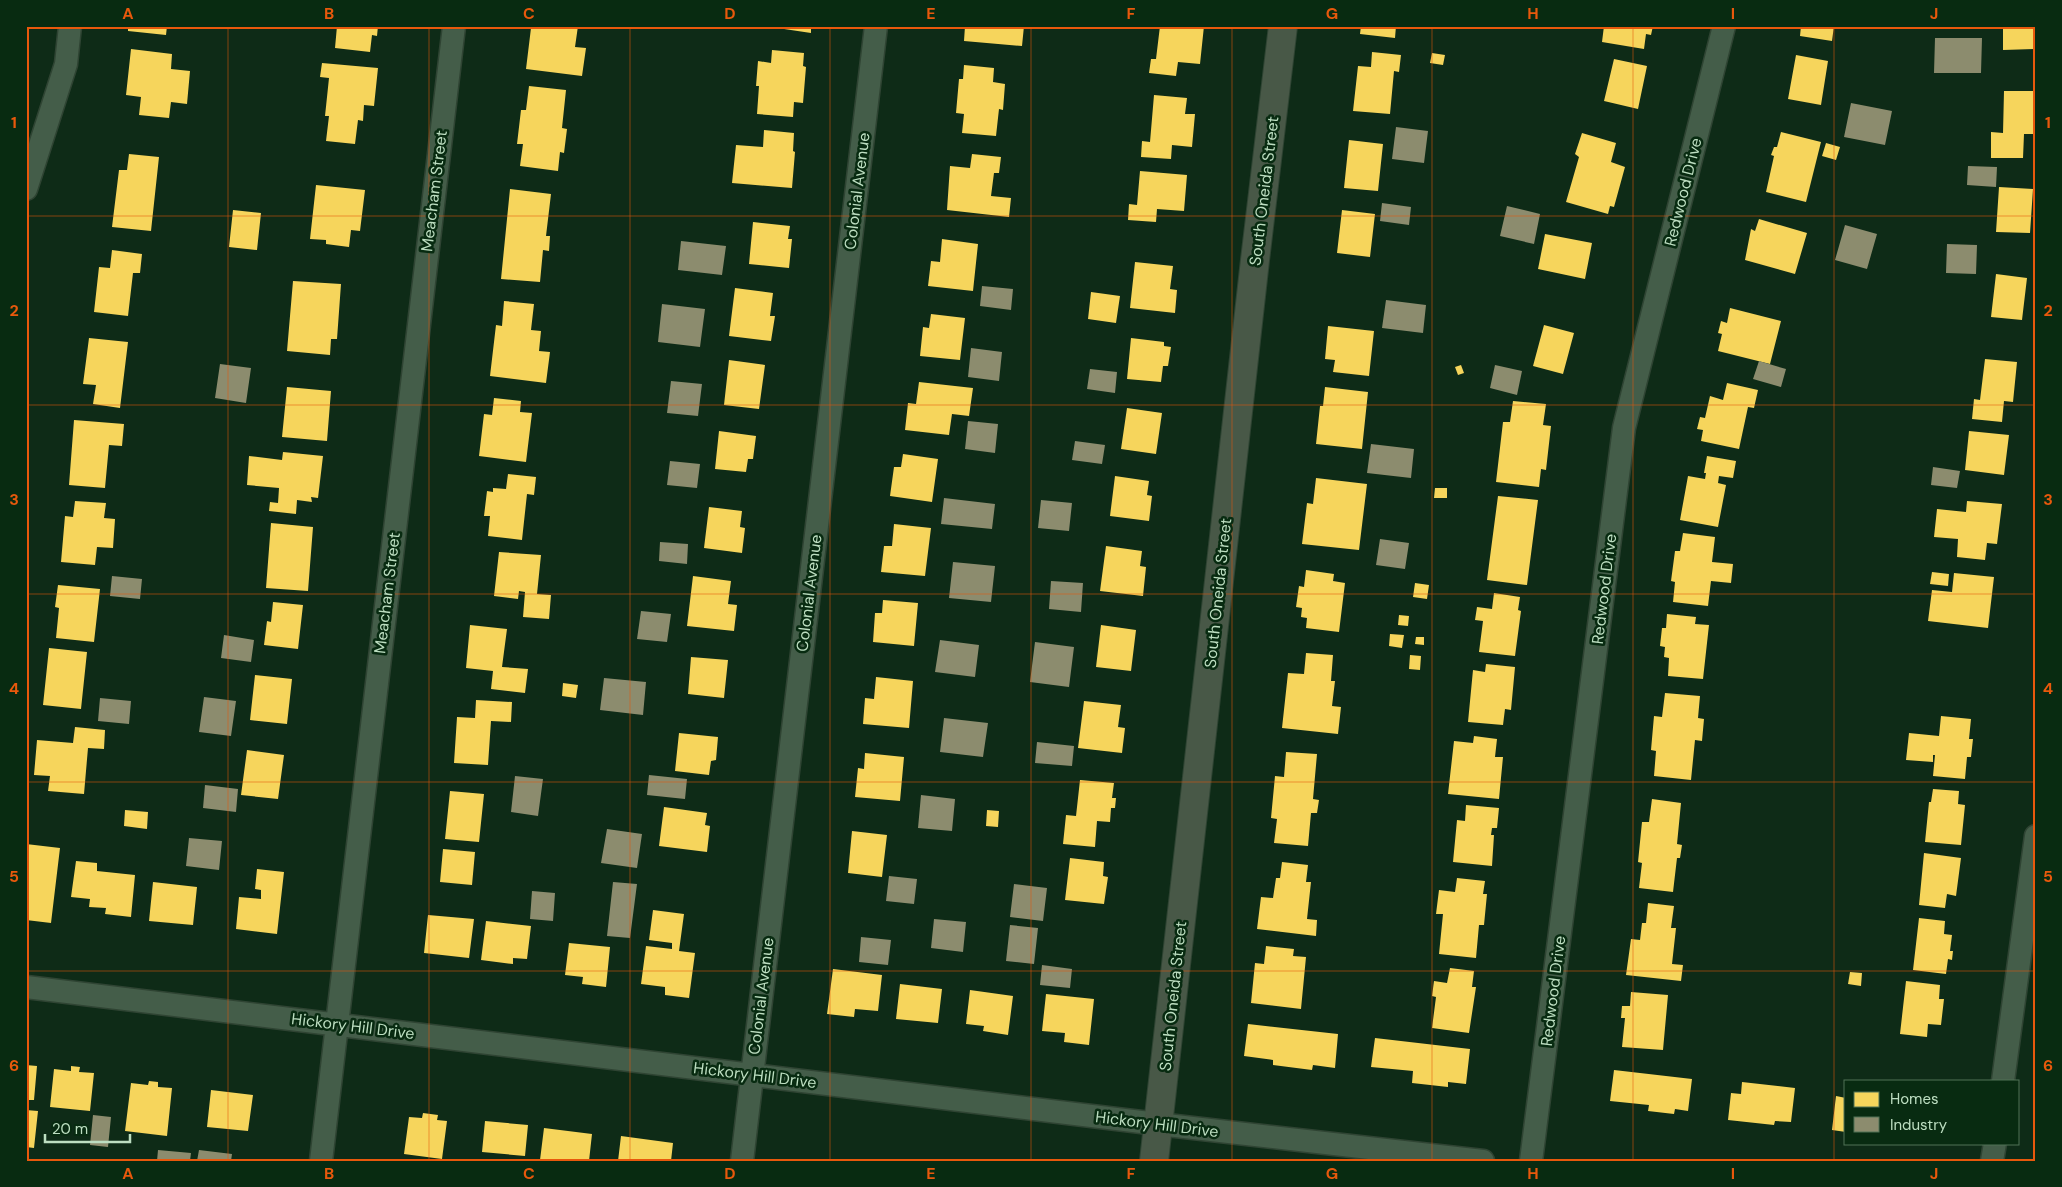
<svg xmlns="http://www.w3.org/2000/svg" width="2062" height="1187" font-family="'DM Sans',sans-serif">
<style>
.homes{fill:#f6d55c}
.industry{fill:#8c8c6e}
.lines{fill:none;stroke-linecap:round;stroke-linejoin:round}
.street-casing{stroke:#2f4433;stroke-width:25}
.secondary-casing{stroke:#2f4433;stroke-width:30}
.street{stroke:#445d49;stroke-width:22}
.secondary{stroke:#485847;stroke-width:28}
.grid{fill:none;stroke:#e8590c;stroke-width:1;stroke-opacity:0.55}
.labels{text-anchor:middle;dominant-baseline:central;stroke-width:5;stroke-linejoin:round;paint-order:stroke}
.street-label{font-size:16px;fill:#bddec1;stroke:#082b11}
.neatline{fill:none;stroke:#e8590c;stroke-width:2}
.grid-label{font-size:16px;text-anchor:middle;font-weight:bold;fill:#e8590c}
</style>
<rect width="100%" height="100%" fill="#0e2b17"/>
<path class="homes" d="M128,26H167L166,35L128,31Z
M337,26H378L377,36L372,35L370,52L335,48Z
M541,26H578L575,47L586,48L582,76L526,69L531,28L541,29Z
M764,26H811V33Z
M965,26H1024L1022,46L964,41Z
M1160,26H1204L1200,64L1178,62L1176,76L1149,73L1151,59H1156Z
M1361,26H1396L1395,38L1360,34Z
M1604,26H1653L1651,35L1646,34L1644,49L1602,42Z
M1801,26H1834L1832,41L1800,36Z
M2003,26H2036V49L2003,50Z
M131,49L172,54L171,69L190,71L187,104L171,102L169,118L139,115L141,97L126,95Z
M772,50L804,53L803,66L806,67L803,103L794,102L793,117L757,114L759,86H756L758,61L771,63Z
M1372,52L1401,55L1399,72L1394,71L1390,114L1353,111L1358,66L1371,67Z
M1432,53L1445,55L1443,65L1430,63Z
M1796,55L1828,61L1821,105L1788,99Z
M1614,59L1647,66L1638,109L1604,101Z
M322,63L378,68L374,106L364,105L363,121L358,120L355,144L326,141L329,116H325L329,78L320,77Z
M964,65L994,68L993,82L1005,84L1003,110L999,109L996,136L962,133L964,114L956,113L959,79H963Z
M529,86L566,90L562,128L567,129L564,153L560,152L558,171L520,166L523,144H517L521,110H526Z
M2004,91H2036V134H2024L2023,158H1991V132L2003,133Z
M1154,95L1187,98L1185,114H1195L1192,147L1172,145L1171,159L1141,157L1142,141L1150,142Z
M764,130L794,133L793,151L795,152L792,188L732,183L736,145L763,147Z
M1781,132L1821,142L1806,202L1766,192L1774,156L1771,155L1774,147H1777Z
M1582,133L1616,143L1611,162L1625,167L1614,207L1610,206L1608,214L1566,202L1579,157L1575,154Z
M1349,140L1383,144L1378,191L1344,188Z
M1826,143L1840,147L1836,160L1822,156Z
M129,154L159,157L151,231L112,227L119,170H127Z
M972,154L1001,157L999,173H994L991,196L1011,198L1009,217L947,210L950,166L970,168Z
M1140,171L1187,175L1184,211L1157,209L1156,222L1128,220L1129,204L1137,205Z
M316,185L365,190L360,231L351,230L349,247L326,244V240L310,239Z
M1999,187L2033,189L2030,233L1996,232Z
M510,189L551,194L546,236H550L549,251L543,250L540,282L501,279Z
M233,210L261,213L257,250L229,247Z
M1342,210L1375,214L1370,257L1337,253Z
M1759,219L1807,233L1795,274L1745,260L1751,229L1755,231Z
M753,222L790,226L788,239H792L789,268L749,264Z
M1545,234L1592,243L1585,279L1538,269Z
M942,239L978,244L973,291L928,286L931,261L940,262Z
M112,250L142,254L140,273H133L128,316L94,312L99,267L110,268Z
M1135,262L1173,266L1170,289L1177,290L1175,313L1130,308Z
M1996,274L2027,278L2022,320L1991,317Z
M293,281L341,284L337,339H331L330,355L287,351Z
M735,288L773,293L770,316H775L771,341L729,336Z
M1091,292L1120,296L1116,323L1088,319Z
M504,301L534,304L531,330L541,331L539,351L550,352L546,383L490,376L496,325L502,326Z
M1730,308L1781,321L1770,364L1718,351L1722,334L1718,333L1721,321L1727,323Z
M931,314L965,318L960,360L920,356L923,327L929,328Z
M1544,325L1574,333L1563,374L1533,366Z
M1328,326L1374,331L1369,376L1333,372L1335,360L1325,359Z
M89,338L128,342L120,408L93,404L96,385L83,384Z
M1131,338L1164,342V346L1171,347L1168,366H1163L1161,382L1127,379Z
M1985,359L2017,362L2013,402L2004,401L2002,422L1972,419L1974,399L1980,400Z
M729,360L765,365L759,409L724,405Z
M1461,365L1464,373L1458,375L1455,367Z
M919,382L973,388L969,416L952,414L949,435L905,430L908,403L916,404Z
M1727,383L1758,390L1754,408L1748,407L1739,449L1701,441L1703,430L1697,429L1700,417L1705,418L1710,396L1723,400Z
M287,387L331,391L327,441L282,437Z
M1325,387L1368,392L1362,449L1316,444L1320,406H1323Z
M494,398L521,401L520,412L532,413L526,462L479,456L484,414L492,415Z
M1513,401L1546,404L1543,425L1551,426L1546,470L1541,469L1539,487L1496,482L1503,422H1510Z
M1127,408L1162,413L1156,454L1121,449Z
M74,420L124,424L122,446L109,445L105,488L69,485Z
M719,431L756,436L753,459H748L746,472L715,469Z
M1969,431L2009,435L2004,475L1965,470Z
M283,452L323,456L318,498L311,497L312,502L297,500L296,514L269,511L270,502L278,503L279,488L247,485L249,456L282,460Z
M903,454L938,459L932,502L890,496L894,467H901Z
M1707,456L1736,461L1733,478L1719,476L1718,483L1726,485L1718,527L1680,520L1688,476L1705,479L1706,473H1704Z
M508,474L536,477L534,495L527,494L522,540L488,536L490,516H484L487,491L493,492V488L506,489Z
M1115,476L1149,481L1147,495L1152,496L1149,521L1110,516Z
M1316,478L1367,484L1359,550L1302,544L1307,503L1313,504Z
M1435,488H1447V498H1434Z
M1498,496L1538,500L1527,585L1487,580Z
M75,501L106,503L104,518L115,519L113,548L97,547L95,565L61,562L65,516L73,517Z
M1967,501L2002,504L1997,544L1987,543L1985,560L1957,557L1958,539L1934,537L1937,509L1966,512Z
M709,507L742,511L740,527L745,528L742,553L704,548Z
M271,523L313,527L308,591L266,588Z
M894,524L931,528L925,576L881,572L884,546H892Z
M1683,533L1715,537L1712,562L1733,564L1731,583L1711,581L1708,606L1673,602L1675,582L1671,581L1675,551H1680Z
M1106,546L1142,551L1140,566L1146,567L1143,596L1100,591Z
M499,552L541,555L537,594L551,595L549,619L523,617L525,592L519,591L518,599L494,596Z
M1306,570L1334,574L1333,581L1345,583L1339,632L1306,628L1307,618L1301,617L1302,608L1296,607L1299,586L1304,587Z
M1932,572L1949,574L1948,586L1930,584Z
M1954,573L1994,577L1988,628L1928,621L1932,590L1952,592Z
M693,576L731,581L728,604L737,605L734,631L687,626Z
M1415,583L1429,585L1427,599L1413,597Z
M58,585L100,589L94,642L56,638L59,608L55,607Z
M1494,593L1520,597L1518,610L1521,611L1515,656L1479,652L1483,621L1475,620L1477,607L1492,609Z
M883,600L918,603L914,646L873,642L875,613H882Z
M273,602L303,605L298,649L264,645L267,621L271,622Z
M1667,614L1696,617L1695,624L1709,625L1703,679L1668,676L1669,658L1664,657L1665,647L1660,646L1662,628H1666Z
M1399,615L1409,616L1408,626L1398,625Z
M470,625L507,629L502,667L528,669L525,693L491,689L493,671L466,668Z
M1101,625L1136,630L1131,671L1096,667Z
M1390,634L1404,635L1402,648L1389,646Z
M1416,637H1424V645L1415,644Z
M49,648L87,652L81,709L43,705Z
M1306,653L1333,655L1331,681H1335L1332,706L1341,707L1338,734L1282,728L1288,673L1304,674Z
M1410,655L1421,656L1420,670L1409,669Z
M691,657L728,660L724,698L688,694Z
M1486,664L1515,667L1511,710L1505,709L1503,725L1468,722L1473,670L1485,672Z
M255,675L292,679L287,724L250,720Z
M876,677L913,681L909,728L863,724L865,698L874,699Z
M563,683L578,685L576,698L562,696Z
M1665,693L1700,696L1698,718L1704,719L1702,741L1695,740L1691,780L1654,776L1656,751L1651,750L1654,716L1662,717Z
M476,700L512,702L511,722L491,721L488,765L454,763L457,717L475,718Z
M1084,701L1121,705L1118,727L1125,728L1122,753L1078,748Z
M1941,716L1971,719L1969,739H1973L1971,757H1967L1965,779L1933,776L1935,755H1933V762L1906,760L1909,733L1939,736Z
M75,727L105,730L104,749L88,748L84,794L48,791L50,776L34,775L37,740L73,743Z
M679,733L718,737L716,760L711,761L709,775L675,771Z
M1474,736L1497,739L1495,757H1503L1499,799L1448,794L1454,741L1473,743Z
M247,750L284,755L278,799L241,795Z
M1286,752L1317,754L1313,799L1319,800L1317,813H1311L1308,846L1274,843L1277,819L1271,818L1275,776L1284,777Z
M865,753L904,757L900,801L855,797L858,768L864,769Z
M1080,780L1114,783L1112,798H1116L1115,808H1111L1110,822L1097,821L1095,847L1063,844L1066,815L1076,816Z
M1933,789L1959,791L1958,804L1965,805L1961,845L1925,842L1929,802H1931Z
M450,791L484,794L479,842L445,839Z
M1652,799L1681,803L1677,844L1682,845L1680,858H1677L1673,892L1639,888L1642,863L1638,862L1642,822H1649Z
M1466,805L1499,808L1497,828H1492L1491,835H1494L1492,866L1453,862L1457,820L1465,821Z
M664,807L707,813L705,825L710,826L707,852L659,846Z
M125,810L148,812L147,829L124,826Z
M987,810L999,811L998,827L986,826Z
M852,831L887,835L882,877L848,873Z
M26,844L60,848L51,923L26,920Z
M443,849L475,852L472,885L440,882Z
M1924,853L1961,858L1956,896L1947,894L1945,908L1919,905Z
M1070,858L1104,862L1103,876L1108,877L1104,904L1065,900Z
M76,861L97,863V871L135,875L131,917L105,914L106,908L89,907L90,899L71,897Z
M1282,862L1308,865L1306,882H1311L1307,919L1317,920L1316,936L1257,929L1261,897L1273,898L1276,878H1280Z
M257,869L284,872L277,934L236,929L239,897L261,899V890L255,889Z
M1457,878L1485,881L1483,894H1487L1484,925H1479L1476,958L1439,954L1443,914H1436L1439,890L1455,892Z
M153,882L197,887L193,925L149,921Z
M1648,903L1674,906L1671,928H1676L1672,964L1683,965L1681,981L1626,975L1631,939L1640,940L1642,923H1646Z
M653,910L684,914L679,951L695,953L689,998L665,995V987L641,984L646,946L672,949V943L649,940Z
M428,915L474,919L469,958L424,953Z
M1919,918L1945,921L1944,934L1952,935L1950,951H1953L1952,960L1948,959L1946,974L1913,970Z
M486,921L531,926L527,959L513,958V964L481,960Z
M569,943L610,947L606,987L582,984L583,977L565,975Z
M1266,946L1294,949L1293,956L1306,957L1301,1009L1251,1003L1255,963L1264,964Z
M1450,968L1474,971L1472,987H1476L1469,1033L1432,1028L1436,997L1432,996L1434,981L1447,983Z
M833,969L882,975L878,1011L855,1009L854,1017L827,1014Z
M1850,972L1862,973L1861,986L1848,984Z
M1906,981L1940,985L1939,999H1944L1941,1025L1928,1024L1927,1037L1900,1034Z
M900,984L942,989L938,1023L896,1019Z
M970,990L1013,996L1008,1035L983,1031L984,1026L966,1024Z
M1631,992L1668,995L1663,1050L1622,1047L1625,1018H1621L1622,1006H1630Z
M1046,994L1094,999L1089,1045L1064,1042L1065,1033L1042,1031Z
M1248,1024L1338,1034L1335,1068L1313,1065L1312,1070L1273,1065V1060L1244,1056Z
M1375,1038L1470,1049L1466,1084L1448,1082V1087L1412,1083L1413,1071L1371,1067Z
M26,1065L37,1066L34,1100H26Z
M71,1066L80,1067L79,1072L94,1073L90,1111L50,1107L54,1069L71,1071Z
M1614,1070L1692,1079L1688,1111L1675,1109L1674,1114L1648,1111L1649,1105L1610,1101Z
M149,1081L158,1082V1087L172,1088L167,1136L125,1131L131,1083L148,1085Z
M1742,1082L1795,1088L1791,1122L1775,1121L1774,1125L1728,1120L1731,1093L1741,1094Z
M211,1090L253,1095L248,1131L207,1127Z
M1836,1096L1846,1098V1132L1832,1130Z
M26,1110L38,1111L34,1148L26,1147Z
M423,1113L438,1115L437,1120L447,1121L442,1159L404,1154L409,1117L422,1118Z
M485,1121L528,1125L525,1156L482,1152Z
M544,1128L592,1134L589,1161L540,1160Z
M621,1136L673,1143L671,1161H618Z"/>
<path class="industry" d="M1935,38H1982L1981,73H1934Z
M1851,103L1892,111L1885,145L1844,137Z
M1396,127L1428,131L1424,163L1392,159Z
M1968,166L1997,167L1996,187L1967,185Z
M1382,203L1411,207L1409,225L1380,221Z
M1507,206L1540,214L1534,244L1500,236Z
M1845,225L1877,234L1867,269L1835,260Z
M681,241L726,246L722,275L678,270Z
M1947,244L1977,245L1976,274L1946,273Z
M982,286L1013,289L1011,310L980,306Z
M1386,300L1426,305L1423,333L1382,328Z
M662,304L705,309L700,347L658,342Z
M971,348L1002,352L999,381L968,377Z
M1759,361L1786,369L1781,387L1753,379Z
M220,364L251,368L246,403L215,398Z
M1495,365L1522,371L1517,395L1490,388Z
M1090,369L1117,372L1115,393L1087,389Z
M671,381L702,384L698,416L667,413Z
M968,421L998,424L995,453L965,449Z
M1075,441L1105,445L1102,464L1072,460Z
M1371,444L1414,449L1411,478L1367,473Z
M670,461L700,464L697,488L667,485Z
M1933,467L1960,471L1957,488L1931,485Z
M944,498L995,504L992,529L941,524Z
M1041,500L1072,503L1069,531L1038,528Z
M1380,539L1409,543L1405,569L1376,565Z
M660,542L688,544L687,564L659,561Z
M953,562L995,566L991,602L949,598Z
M112,576L142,579L140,599L110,596Z
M1051,581L1083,583L1081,612L1049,609Z
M641,611L671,614L667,642L637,639Z
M224,635L254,640L251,662L221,658Z
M940,640L979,645L975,677L935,672Z
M1035,642L1074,647L1069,687L1030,682Z
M604,678L646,682L643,715L600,710Z
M204,697L236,701L231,736L199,732Z
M100,698L131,701L129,724L98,721Z
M944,718L988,723L983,757L940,752Z
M1037,742L1074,746L1072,766L1035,763Z
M649,775L687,779L685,799L647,795Z
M515,776L543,779L538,816L511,812Z
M205,785L238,789L236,812L203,808Z
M921,795L955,799L952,831L918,828Z
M607,829L642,834L637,868L601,863Z
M189,838L222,841L219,870L186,866Z
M889,876L917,879L914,904L886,901Z
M613,882L637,884L630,938L607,936Z
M1014,884L1047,888L1043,921L1010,917Z
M532,891L555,893L553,921L530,919Z
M934,919L966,922L963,952L931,948Z
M1010,925L1038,928L1034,964L1006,961Z
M861,937L891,940L888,965L859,962Z
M1042,965L1072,969L1070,988L1040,985Z
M93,1115L111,1117L108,1147L90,1145Z
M158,1150L191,1153L190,1161H157Z
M199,1150L232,1154L231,1161H197Z"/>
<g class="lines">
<defs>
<path id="street" d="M26,189L66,64L70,26
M26,987L1158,1124L1483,1161
M2003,1081L2036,836
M321,1161L454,26
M742,1161L876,26
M1531,1161L1624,428L1724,26
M1992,1161L1995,1143"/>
<path id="secondary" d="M1154,1161L1255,260L1283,26"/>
</defs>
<use href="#street" class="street-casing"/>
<use href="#secondary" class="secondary-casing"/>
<use href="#street" class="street"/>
<use href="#secondary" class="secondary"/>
</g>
<path class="grid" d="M228,26V1161M429,26V1161M630,26V1161M830,26V1161M1031,26V1161M1232,26V1161M1432,26V1161M1633,26V1161M1834,26V1161M26,216H2036M26,405H2036M26,594H2036M26,782H2036M26,971H2036"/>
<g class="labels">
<g class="street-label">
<text transform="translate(434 191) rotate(-83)">Meacham Street</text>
<text transform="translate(857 191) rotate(-83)">Colonial Avenue</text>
<text transform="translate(1264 191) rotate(-83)">South Oneida Street</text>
<text transform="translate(1683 192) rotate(-76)">Redwood Drive</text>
<text transform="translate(1604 589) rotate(-83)">Redwood Drive</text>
<text transform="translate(387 593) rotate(-83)">Meacham Street</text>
<text transform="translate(809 593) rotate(-83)">Colonial Avenue</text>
<text transform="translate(1218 593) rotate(-84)">South Oneida Street</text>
<text transform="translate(1553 991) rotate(-83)">Redwood Drive</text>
<text transform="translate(761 996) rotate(-83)">Colonial Avenue</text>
<text transform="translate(1173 996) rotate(-84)">South Oneida Street</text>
<text transform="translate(353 1026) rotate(7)">Hickory Hill Drive</text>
<text transform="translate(755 1075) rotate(7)">Hickory Hill Drive</text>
<text transform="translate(1157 1124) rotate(7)">Hickory Hill Drive</text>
</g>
</g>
<rect width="2062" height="1187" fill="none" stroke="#082b11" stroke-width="55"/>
<rect x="1844" y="1080" width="175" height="65" fill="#082b11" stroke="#507357"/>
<rect x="1854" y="1092" width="25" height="15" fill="#f6d55c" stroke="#507357"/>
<text x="1890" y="1104" font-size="15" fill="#bddec1">Homes</text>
<rect x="1854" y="1117" width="25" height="15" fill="#8c8c6e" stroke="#507357"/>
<text x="1890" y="1130" font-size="15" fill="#bddec1">Industry</text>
<path d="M45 1134v8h85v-8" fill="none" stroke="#bddec1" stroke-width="2.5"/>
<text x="52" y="1134" font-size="15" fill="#bddec1" stroke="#082b11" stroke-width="4" paint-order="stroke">20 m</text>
<rect x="28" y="28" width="2006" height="1132" class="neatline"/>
<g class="grid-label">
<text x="128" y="19">A</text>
<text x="329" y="19">B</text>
<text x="529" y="19">C</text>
<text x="730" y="19">D</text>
<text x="931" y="19">E</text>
<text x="1131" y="19">F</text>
<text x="1332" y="19">G</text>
<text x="1533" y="19">H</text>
<text x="1733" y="19">I</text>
<text x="1934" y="19">J</text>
<text x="14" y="128">1</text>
<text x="2048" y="128">1</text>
<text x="14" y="316">2</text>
<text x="2048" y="316">2</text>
<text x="14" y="505">3</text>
<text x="2048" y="505">3</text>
<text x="14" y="694">4</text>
<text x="2048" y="694">4</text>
<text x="14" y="882">5</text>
<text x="2048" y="882">5</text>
<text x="14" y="1071">6</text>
<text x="2048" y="1071">6</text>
<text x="128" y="1179">A</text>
<text x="329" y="1179">B</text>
<text x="529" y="1179">C</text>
<text x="730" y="1179">D</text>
<text x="931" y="1179">E</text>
<text x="1131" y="1179">F</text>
<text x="1332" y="1179">G</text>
<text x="1533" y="1179">H</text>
<text x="1733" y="1179">I</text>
<text x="1934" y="1179">J</text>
</g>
</svg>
